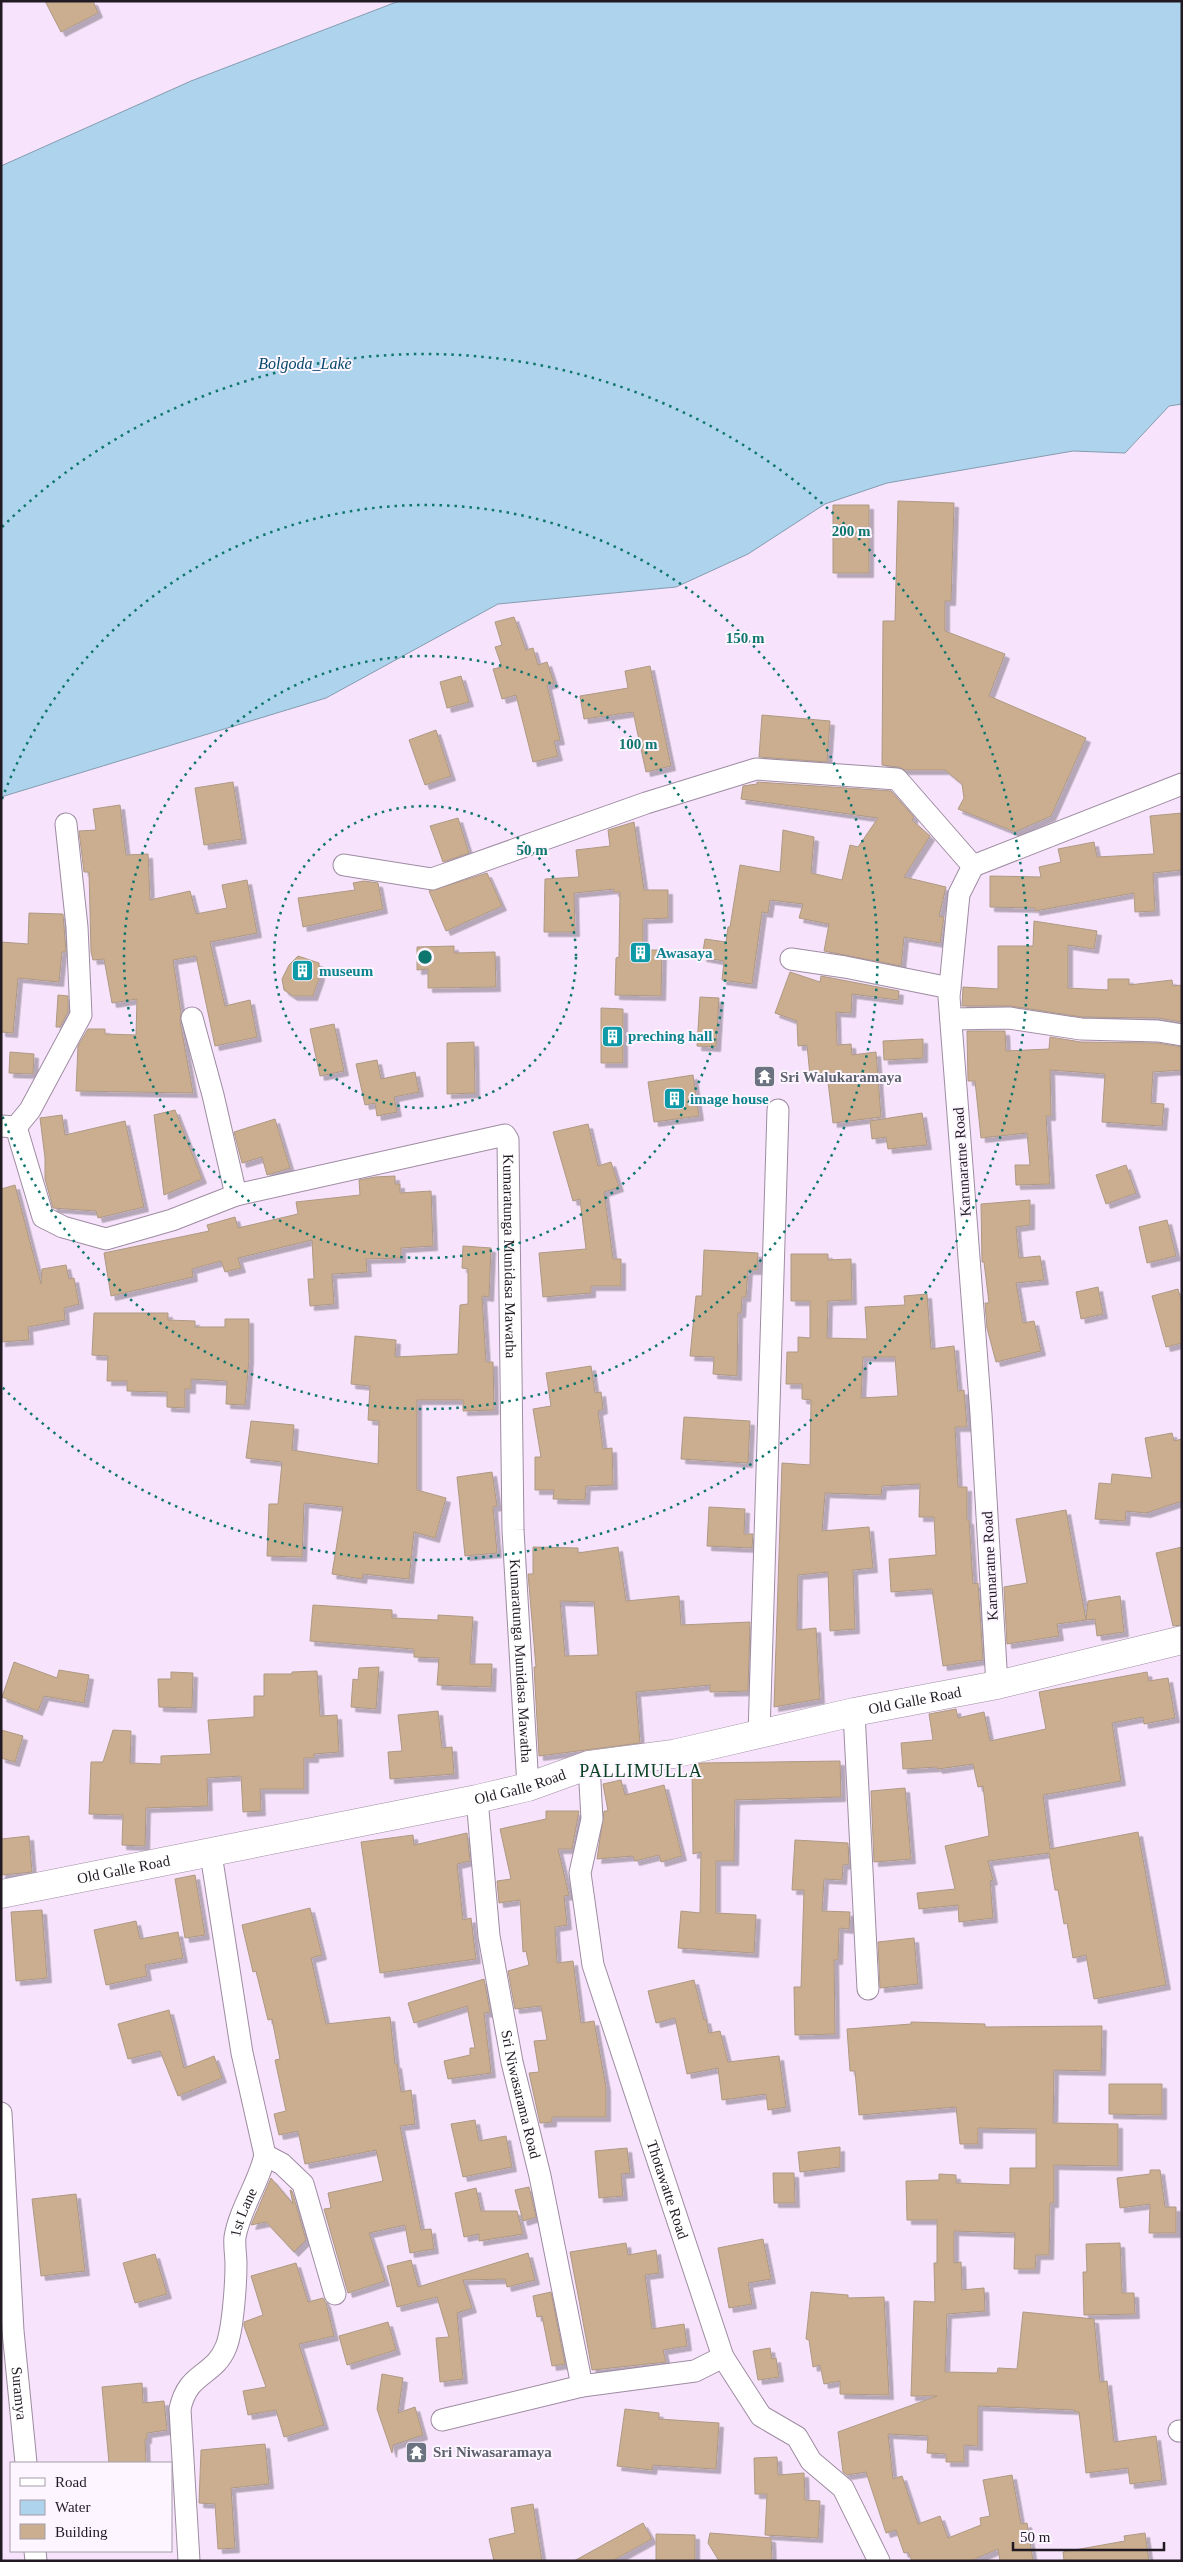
<svg xmlns="http://www.w3.org/2000/svg" width="1183" height="2562" font-family="'Times New Roman',serif">
<style>
.water{fill:#aed3ec;stroke:#849cb0}
.building{fill:#cbae90;stroke:#ae9984;fill-rule:evenodd;filter:url(#shadow)}
.lines{fill:none;stroke-linecap:round;stroke-linejoin:round}
.minor-casing{stroke:#9e8ca2;stroke-width:23}
.trunk-casing{stroke:#9e8ca2;stroke-width:29}
.minor{stroke:#fff;stroke-width:21}
.trunk{stroke:#fff;stroke-width:28}
.ring{fill:none;stroke:#0f766e;stroke-width:2.5;stroke-dasharray:2.5 5}
.labels{text-anchor:middle;dominant-baseline:central;stroke-width:4;stroke-linejoin:round;paint-order:stroke}
.culture-label{font-size:15px;font-weight:bold;fill:#0d838f;stroke:#fdf5ff;text-anchor:start}
.worship-label{font-size:15px;font-weight:bold;fill:#5b616d;stroke:#fdf5ff;text-anchor:start}
.street-label{font-size:15px;fill:#211a23;stroke:#fdf5ff}
.water-label{font-size:16px;font-style:italic;fill:#06486a;stroke:#fdf5ff}
.quarter-label{font-size:18px;letter-spacing:1px;fill:#084121;stroke:#fdf5ff}
.centre{fill:#0f766e;stroke:#fdf5ff;stroke-width:2.5}
.ring-label{font-size:15px;text-anchor:middle;font-weight:bold;fill:#0f766e;stroke:#fdf5ff;stroke-width:4;stroke-linejoin:round;paint-order:stroke}
</style>
<defs>
<filter id="shadow"><feDropShadow dx="4.5" dy="4.5" stdDeviation="0" flood-color="#0004"/></filter>
</defs>
<rect width="100%" height="100%" fill="#f7e3fb"/>
<path class="water" d="M399,1H1182V404L1169,406L1125,453L1073,451L887,483L825,504L748,554L676,587L498,604L326,698L1,797V166L191,81Z"/>
<path class="building" d="M45,1H93L98,13L61,32Z
M898,501L954,503L951,601H945V631L1005,654L989,696L1086,738L1051,816L1015,832L958,809L964,798L962,784L945,770H905L898,767L882,765L883,621H895Z
M833,505H869V573H833Z
M514,617L526,650L533,648L538,665L547,662L554,683L547,685L560,740L554,741L558,756L533,762L516,695L502,699L493,669L502,667L495,647L502,645L495,622Z
M650,666L671,766L646,772L633,712L584,719L580,696L628,688L625,671Z
M461,676L469,702L447,708L440,682Z
M762,715L830,721L827,762L759,757Z
M436,730L451,776L425,785L409,740Z
M233,782L242,839L204,845L195,788Z
M757,782L891,791L914,817L912,820L930,836L904,877L946,887L939,916L944,917L940,943L904,937L901,966L824,951L829,924L799,918L803,904L770,900L768,913L762,912L752,984L722,980L724,961L702,957L705,939L726,942L728,927H730L740,865L780,872L783,830L814,837L811,873L842,880L850,845L858,847L878,818L741,799L743,786L757,784Z
M120,805L126,855L148,854L150,900L190,891L196,914L227,908L222,885L247,880L257,933L210,942L225,1006L250,1000L257,1037L215,1046L196,956L173,960L181,1013L180,1021L193,1093L76,1091L78,1046L88,1029H105V1034L136,1035L137,999L112,1003L104,959L93,960L91,952L89,872H84L79,831L96,830L93,809Z
M1182,813V870L1153,873L1155,911L1135,912L1134,893L1035,911V908L990,907V876L1041,877L1039,867L1061,862L1058,849L1094,842L1097,857L1154,854L1150,816Z
M458,818L469,853L443,862L430,826Z
M634,822L644,890H668V918L643,919V950H662L661,996L615,995L616,958L619,957L620,892H614V889L574,893L575,932H544L545,879L579,877L576,850L610,846L608,830Z
M487,873L502,906L446,931L429,891Z
M364,881L378,883L383,909L303,927L298,898L355,890L353,883Z
M29,913L63,914L66,952H62L59,982L18,978L13,1033L1,1032V942L28,944Z
M1034,921L1097,931L1094,949L1068,945V988L1108,990V979H1129V985L1172,980L1173,986L1182,985V1022L1158,1018L1082,1017L1011,1006H962L963,987L998,989V946H1033Z
M454,946V953L495,952L496,987L428,988V969L417,970V947Z
M298,956L319,963L320,976L313,996H293L284,990L282,979L289,965Z
M790,972L820,982L821,976L899,991L898,1000L852,994L851,1013L836,1012L837,1045L851,1044L852,1055L876,1052L881,1117L833,1123L827,1074L810,1076L807,1045L798,1046L797,1021L775,1013Z
M58,995L68,996V1012L60,1027H56Z
M700,997L719,998L716,1047L697,1046Z
M601,1008L623,1009V1063H601Z
M334,1024L344,1071L320,1076L310,1029Z
M967,1031H1005L1006,1051L1049,1049L1050,1037L1081,1042L1157,1043L1182,1047V1070L1153,1072L1151,1103L1164,1104L1162,1126L1102,1122L1105,1074L1050,1070L1051,1116H1046L1050,1184L1016,1185L1015,1165H1030L1027,1133L981,1138L975,1081H968Z
M923,1039V1058L884,1060L883,1041Z
M474,1042L475,1093L447,1094V1043Z
M10,1052L34,1054L33,1074L9,1073Z
M377,1060L381,1079L415,1072L419,1092L394,1097L397,1112L377,1116L375,1103L365,1105L356,1064Z
M693,1075L699,1116L654,1122L648,1082Z
M175,1110L202,1179L164,1195L154,1115Z
M922,1113L927,1145L888,1149L886,1137L872,1139L870,1121Z
M62,1115L65,1135L125,1121L144,1207L98,1218L96,1211L53,1208L45,1179V1158L40,1118Z
M275,1119L290,1168L267,1175L262,1157L242,1163L234,1132Z
M588,1124L598,1166L611,1162L619,1187L604,1192L613,1259H621V1286H591V1293L543,1297L539,1253L586,1249L580,1199L573,1201L553,1132Z
M1126,1165L1136,1193L1106,1204L1096,1175Z
M395,1176V1184H400V1193L431,1191L433,1246L401,1248V1258L366,1259L367,1272L332,1274L334,1304L310,1306L308,1279H314L312,1240L238,1258L241,1268L225,1272L221,1261L192,1269L193,1277L111,1296L104,1253L209,1231L207,1225L235,1217L238,1228L298,1214L296,1202L360,1195L359,1180L375,1177Z
M15,1185L41,1284L42,1269L66,1265L69,1279L74,1278L79,1304L64,1308L65,1320L28,1327L29,1340L1,1342V1189Z
M1030,1200V1225L1016,1227L1019,1258L1040,1256L1044,1280L1016,1283L1023,1323L1034,1321L1041,1351L996,1362L987,1328L985,1303H989L984,1262H982L981,1204Z
M1167,1220L1176,1256L1147,1263L1139,1227Z
M463,1246L491,1248L489,1297L482,1296L486,1362H493L494,1410L463,1411V1400H417V1490L446,1498L435,1538L414,1532L409,1579L363,1574L362,1579L332,1574L343,1507L304,1503L302,1557L267,1556L269,1504H278L282,1462L246,1458L251,1421L294,1425L292,1450L378,1464L379,1421L368,1420L370,1386L351,1384L355,1336L396,1340L395,1357L458,1354L460,1305L468,1304V1269L462,1268Z
M704,1250L758,1253L757,1270H748L746,1297H742L741,1313H738L737,1376L713,1374L714,1357L690,1356L696,1296H702Z
M791,1254H828V1260L851,1259L852,1300L828,1301L827,1338L867,1339L865,1307L905,1305L904,1296L927,1294L931,1349L954,1346L958,1391L964,1390L967,1427H955L958,1487H967V1520H969L973,1584L978,1583L983,1660L943,1666L932,1589L891,1592L889,1559L936,1555L934,1517H919L920,1484L882,1486L881,1495L825,1493L822,1531L869,1527L873,1568L853,1570L855,1629L830,1631L828,1572L798,1575L797,1630L816,1628L820,1699L774,1707L782,1463L810,1465L811,1400L802,1399V1384H786L787,1352H798V1337L810,1338V1301H791ZM863,1357H895L898,1396L861,1398Z
M1098,1287L1103,1314L1081,1319L1076,1292Z
M1178,1289L1182,1303V1343L1166,1347L1152,1296Z
M94,1313H168V1320L195,1321V1327H225V1319H249V1359L245,1405L226,1404L227,1381L191,1379V1389H185V1408L167,1407V1392L127,1391V1381H107L108,1356L92,1355Z
M591,1366L595,1393L601,1392L603,1409L598,1411L603,1449L612,1448L613,1485L586,1486L585,1500L553,1499L554,1490H535V1457H541L533,1409L551,1406L546,1373Z
M684,1417L750,1421L748,1463L681,1459Z
M1172,1433L1174,1441L1182,1439V1501L1146,1513L1126,1511L1125,1521L1095,1519L1099,1483L1111,1484L1112,1474L1152,1478L1145,1438Z
M492,1472L497,1506L493,1507L497,1553L465,1556L457,1477Z
M709,1507L745,1509L744,1534H753L752,1548L707,1546Z
M1066,1510L1086,1620L1057,1624L1059,1636L1007,1644L1004,1587L1027,1583L1016,1519Z
M533,1547L578,1548V1553L618,1547L626,1601L679,1596L681,1625L750,1622L748,1691L710,1692V1685L636,1692L640,1743L539,1756L534,1667H536L528,1574H533ZM560,1601L594,1602L598,1655L565,1656Z
M1182,1547V1625L1173,1626L1156,1553Z
M1120,1596L1124,1632L1097,1636L1095,1619L1086,1620L1088,1601Z
M313,1605L392,1610V1618L438,1620V1615L473,1617L470,1664H492L491,1687L437,1685L439,1658L414,1657V1649L310,1641Z
M14,1662L57,1678L59,1670L89,1675L84,1703L44,1696L38,1711L2,1697Z
M379,1667L376,1709L351,1707L353,1679L358,1680L359,1668Z
M317,1671L320,1716L337,1715L339,1752L314,1754V1758H304V1789H260L261,1811L243,1812L241,1776L207,1778L208,1806L146,1808L145,1846L122,1845L123,1815L89,1814L91,1762H103L113,1730L131,1731L130,1763L161,1764V1756L211,1754L208,1720L254,1717V1696H264V1674H292V1672Z
M171,1672L193,1673L192,1708L159,1707L158,1679H171Z
M1147,1672L1149,1681L1168,1678L1175,1718L1144,1724L1143,1717L1112,1723L1121,1781L1043,1795L1050,1849L1138,1832L1166,1985L1094,1999L1086,1955L1073,1958L1067,1923L1064,1924L1058,1890H1055L1049,1853L988,1861L993,1880L990,1881L993,1918L959,1922L958,1905L919,1909L917,1893L955,1889L945,1846L989,1836L983,1786L978,1787L973,1764L938,1769L937,1767L903,1769L901,1743L933,1740L929,1714L956,1709L958,1718L984,1712L990,1741L1046,1729L1039,1692Z
M438,1711L442,1748L452,1747L454,1774L390,1779L388,1752L402,1751L398,1715Z
M1,1730L23,1736L15,1762L1,1758Z
M840,1761L841,1797L735,1800L734,1861H716V1913L756,1915L754,1953L678,1948L681,1911L700,1913L701,1852L693,1854L692,1766L701,1763Z
M621,1780L625,1795L664,1785L682,1856L661,1862L659,1855L635,1861L633,1856L597,1859L604,1811H608L603,1784Z
M905,1788L911,1859L874,1862L871,1791Z
M546,1811H579L572,1849H558L569,1895L564,1896L567,1925L555,1927L557,1963L573,1961L581,2023L594,2021L606,2087V2117H552V2122L540,2123L529,2073L539,2072L534,2041L547,2040L541,2006L515,2009L508,1971L529,1965L526,1951L523,1952L520,1900L499,1903L497,1881L511,1879L500,1829L546,1819Z
M467,1833L470,1861L457,1864L463,1920L471,1918L476,1959L380,1973L361,1842L413,1835L414,1845Z
M29,1836L32,1872L1,1875V1839Z
M795,1840L848,1843L849,1864L843,1865L842,1880L824,1879L822,1911L850,1912L849,1929L839,1928L838,1960H834L835,2034L795,2035L794,1987H801L804,1890H792Z
M195,1875L205,1935L185,1938L175,1879Z
M310,1908L322,1955L311,1958L326,2024L390,2017L395,2064H397L401,2092L411,2090L415,2124L400,2126L421,2230L431,2229L434,2249L410,2253L405,2225L369,2233L385,2281L348,2293L324,2209L331,2208L328,2193L383,2181L376,2150L305,2164L298,2131L279,2135L274,2114L286,2111L275,2060L280,2059L272,2019L268,2020L256,1971L253,1972L242,1925Z
M42,1910L47,1978L16,1981L11,1912Z
M136,1921L140,1939L178,1932L183,1958L145,1965L147,1976L106,1985L94,1930Z
M914,1938L918,1984L880,1988L878,1942Z
M484,1979L490,2012L484,2013L491,2073L448,2079L444,2061L470,2055V2048H475L467,2006L414,2023L408,2003Z
M694,1980L704,2020L706,2019L709,2033L720,2031L728,2062L779,2056L786,2107L768,2110L766,2094L722,2100L718,2068L687,2074L675,2018L656,2023L648,1991Z
M169,2010L184,2068L214,2056L222,2078L178,2096L160,2051L128,2059L118,2024Z
M911,2022L985,2024V2027L1102,2026L1101,2071L1054,2070L1053,2123L1118,2124V2166L1054,2165V2203H1050L1049,2255H1036L1035,2269H1014L1015,2233L954,2231V2263L961,2262L962,2290L984,2288L985,2311L947,2314L945,2372L997,2373L998,2368L1017,2369L1023,2312L1094,2319L1100,2382L1107,2381L1114,2442L1156,2436L1162,2480L1130,2484L1128,2468L1086,2473L1079,2412H1075V2410L978,2406V2446L964,2445V2462H946V2454L927,2453L928,2436L888,2434L893,2479L902,2476L918,2524L940,2516L948,2538L981,2525L980,2518L990,2516L983,2480L1012,2475L1021,2524L1027,2523L1033,2561H1000L998,2549L970,2561H912L908,2552L904,2553L896,2530L886,2533L866,2472L847,2475L843,2472L838,2432L937,2396H911L914,2301L935,2302L934,2263H937V2220H907L906,2181L939,2180V2174L956,2175V2183L1010,2185V2168H1036V2129L978,2128V2144H960L956,2107L859,2115L855,2071H850L847,2029L911,2024Z
M1109,2084H1162V2115L1109,2114Z
M475,2120L479,2141L506,2136L512,2167L463,2177L451,2124Z
M840,2147V2167L800,2172L798,2152Z
M627,2148L630,2173L621,2174L623,2196L599,2198L595,2151Z
M1150,2170H1160L1165,2207H1176V2233H1149L1150,2204L1120,2208L1117,2178L1150,2174Z
M773,2173H794L795,2203H774Z
M271,2178L293,2204L290,2190L292,2191L306,2240L294,2252L266,2222L251,2225Z
M529,2187L536,2217L523,2221L515,2190Z
M476,2188L481,2211H517L523,2234L479,2241V2234L464,2237L455,2193Z
M76,2194L85,2271L41,2276L32,2199Z
M763,2239L771,2279L748,2283L752,2304L729,2308L718,2248Z
M626,2243L628,2255L656,2250L659,2273L645,2275L652,2329L684,2324L687,2346L663,2350L666,2362L592,2370L570,2252Z
M1120,2243L1122,2293H1134L1135,2314L1084,2315L1083,2272H1087L1086,2244Z
M528,2253L535,2280L507,2287L505,2279L463,2280L472,2308L457,2313L463,2379L440,2382L436,2338L449,2337L437,2297L397,2307L387,2266L411,2260L418,2287Z
M155,2254L167,2294L135,2303L123,2263Z
M296,2263L308,2302L323,2298L326,2303L334,2336L299,2344L324,2425L284,2437L276,2410L248,2415L243,2391L266,2387L244,2326V2322L263,2315L251,2276Z
M551,2292L565,2364L552,2366L542,2316L537,2317L533,2296Z
M811,2292L848,2295V2298L884,2297L889,2395L840,2394V2381L824,2384L820,2365L813,2367L809,2340L806,2339Z
M388,2322L396,2350L347,2365L339,2336Z
M770,2348L772,2359L776,2358L779,2377L758,2380L753,2351Z
M382,2374L403,2378L398,2413L415,2407L423,2435L393,2445L392,2453L377,2409Z
M142,2383L143,2403L164,2401L167,2430L147,2433V2439H145L146,2463H109L102,2387Z
M625,2409L659,2413V2419L719,2423L716,2469L653,2465L652,2470L617,2466Z
M265,2444L269,2484L231,2488L235,2548L218,2549L215,2504L199,2503L201,2450Z
M777,2457L778,2475L804,2473L805,2500L820,2501L818,2538L765,2535L767,2494H755L754,2458Z
M533,2504L542,2561H494L489,2539L515,2533L511,2508Z
M643,2523L652,2539L612,2561H574Z
M710,2533L771,2538L772,2561H719L708,2543Z
M1145,2533L1149,2561H1064L1063,2552L1125,2541L1124,2536Z
M656,2534L695,2535V2561H656Z"/>
<g class="lines">
<defs>
<g id="minor">
<path d="M344,865L432,879L646,803L756,769L897,779L973,866"/>
<path d="M791,959L845,967L950,988"/>
<path d="M192,1018L213,1095L236,1195"/>
<path d="M951,1019L1009,1018L1081,1029L1158,1031L1182,1035"/>
<path id="s1" d="M1,1126L16,1127L43,1217L63,1227L106,1239L172,1220L236,1195L505,1135L508,1140L513,1530L528,1787"/>
<path d="M16,1127L30,1110L81,1015L77,927L66,824"/>
<path d="M997,1685L981,1414L949,997L959,894L973,866L1182,784"/>
<path d="M854,1712L868,1989"/>
<path d="M759,1735L778,1110"/>
<path id="s2" d="M589,1765L592,1819L580,1873L593,1965L723,2357L761,2416L797,2437L811,2461L843,2488L879,2561"/>
<path id="s3" d="M477,1799L489,1936L512,2062L540,2176L582,2386"/>
<path id="s4" d="M1,2113L13,2331L26,2463"/>
<path d="M265,2155L282,2164L303,2184L335,2294"/>
<path d="M442,2420L582,2386L695,2371L723,2357"/>
<path d="M1179,2431H1182"/>
<path d="M35,2551L36,2561"/>
<path id="s5" d="M189,2561L180,2409C188,2371 214,2377 226,2347C233,2330 236,2283 236,2264C236,2255 234,2246 235,2237C240,2208 259,2183 265,2155L242,2053L211,1854"/>
</g>
<g id="trunk">
<path id="s6" d="M1,1894L477,1799L528,1787L589,1765L673,1754L854,1712L997,1685L1182,1640"/>
</g>
</defs>
<use href="#minor" class="minor-casing"/>
<use href="#trunk" class="trunk-casing"/>
<use href="#minor" class="minor"/>
<use href="#trunk" class="trunk"/>
</g>
<g class="ring">
<circle cx="425" cy="957" r="151"/>
<circle cx="425" cy="957" r="301"/>
<path d="M2 799A452 452 0 1 1 2 1115"/>
<path d="M2 527A603 603 0 1 1 2 1387"/>
</g>
<defs>
<symbol id="building-square" viewBox="-11 -11 22 22"><rect x="-9" y="-9" width="18" height="18" rx="4" fill="#0f9aa8" stroke="#fdf5ff"/><path d="M-4-6H4V6H1V3H-1V6H-4ZM-2.5-4.3h1.7v1.8h-1.7ZM.8-4.3h1.7v1.8H.8ZM-2.5-1h1.7V.8h-1.7ZM.8-1h1.7V.8H.8Z" fill="#fff"/></symbol>
<symbol id="temple-square" viewBox="-11 -11 22 22"><rect x="-9" y="-9" width="18" height="18" rx="4" fill="#6b7280" stroke="#fdf5ff"/><path d="M0-6L5-2H3V0L6.5 2.5H4V6H1.5V3h-3V6H-4V2.5H-6.5L-3 0V-2H-5Z" fill="#fff"/></symbol>
</defs>
<g fill-rule="evenodd">
<use href="#building-square" x="628" y="940" width="25" height="25"/>
<use href="#building-square" x="290" y="958" width="25" height="25"/>
<use href="#building-square" x="600" y="1024" width="25" height="25"/>
<use href="#temple-square" x="752" y="1064" width="25" height="25"/>
<use href="#building-square" x="662" y="1086" width="25" height="25"/>
<use href="#temple-square" x="404" y="2440" width="25" height="25"/>
</g>
<g class="labels">
<g class="culture-label">
<text x="656" y="953">Awasaya</text>
<text x="319" y="971">museum</text>
<text x="628" y="1036">preching hall</text>
<text x="690" y="1099">image house</text>
</g>
<g class="worship-label">
<text x="780" y="1077">Sri Walukaramaya</text>
<text x="433" y="2452">Sri Niwasaramaya</text>
</g>
<g class="street-label">
<text transform="translate(962 1162) rotate(-94)">Karunaratne Road</text>
<text stroke="none"><textPath href="#s1" startOffset="711">Kumaratunga Munidasa Mawatha</textPath></text>
<text transform="translate(990 1566) rotate(-93)">Karunaratne Road</text>
<text stroke="none"><textPath href="#s1" startOffset="1116">Kumaratunga Munidasa Mawatha</textPath></text>
<text stroke="none"><textPath href="#s6" startOffset="935">Old Galle Road</textPath></text>
<text stroke="none"><textPath href="#s6" startOffset="530">Old Galle Road</textPath></text>
<text stroke="none"><textPath href="#s6" startOffset="125">Old Galle Road</textPath></text>
<text stroke="none"><textPath href="#s3" startOffset="299">Sri Niwasarama Road</textPath></text>
<text stroke="none"><textPath href="#s2" startOffset="439">Thotawatte Road</textPath></text>
<text stroke="none"><textPath href="#s5" startOffset="368">1st Lane</textPath></text>
<text stroke="none"><textPath href="#s4" startOffset="281">Suramya</textPath></text>
</g>
<g class="water-label">
<text x="305" y="363">Bolgoda_Lake</text>
</g>
<g class="quarter-label">
<text x="641" y="1771">PALLIMULLA</text>
</g>
</g>
<circle cx="425" cy="957" r="8" class="centre"/>
<g class="ring-label">
<text x="851" y="536">200 m</text>
<text x="745" y="643">150 m</text>
<text x="638" y="749">100 m</text>
<text x="532" y="855">50 m</text>
</g>
<rect width="1183" height="2562" fill="none" stroke="#211a23" stroke-width="5"/>
<rect x="10" y="2462" width="162" height="90" fill="#fdf5ff" stroke="#a59da7"/>
<rect x="20" y="2478" width="25" height="8" fill="#ffffff" stroke="#a59da7"/>
<text x="55" y="2487" font-size="15" fill="#211a23">Road</text>
<rect x="20" y="2500" width="25" height="15" fill="#aed3ec" stroke="#a59da7"/>
<text x="55" y="2512" font-size="15" fill="#211a23">Water</text>
<rect x="20" y="2524" width="25" height="15" fill="#cbae90" stroke="#a59da7"/>
<text x="55" y="2537" font-size="15" fill="#211a23">Building</text>
<path d="M1013 2542v8h151v-8" fill="none" stroke="#211a23" stroke-width="2.5"/>
<text x="1020" y="2542" font-size="15" fill="#211a23" stroke="#fdf5ff" stroke-width="4" paint-order="stroke">50 m</text>
</svg>
